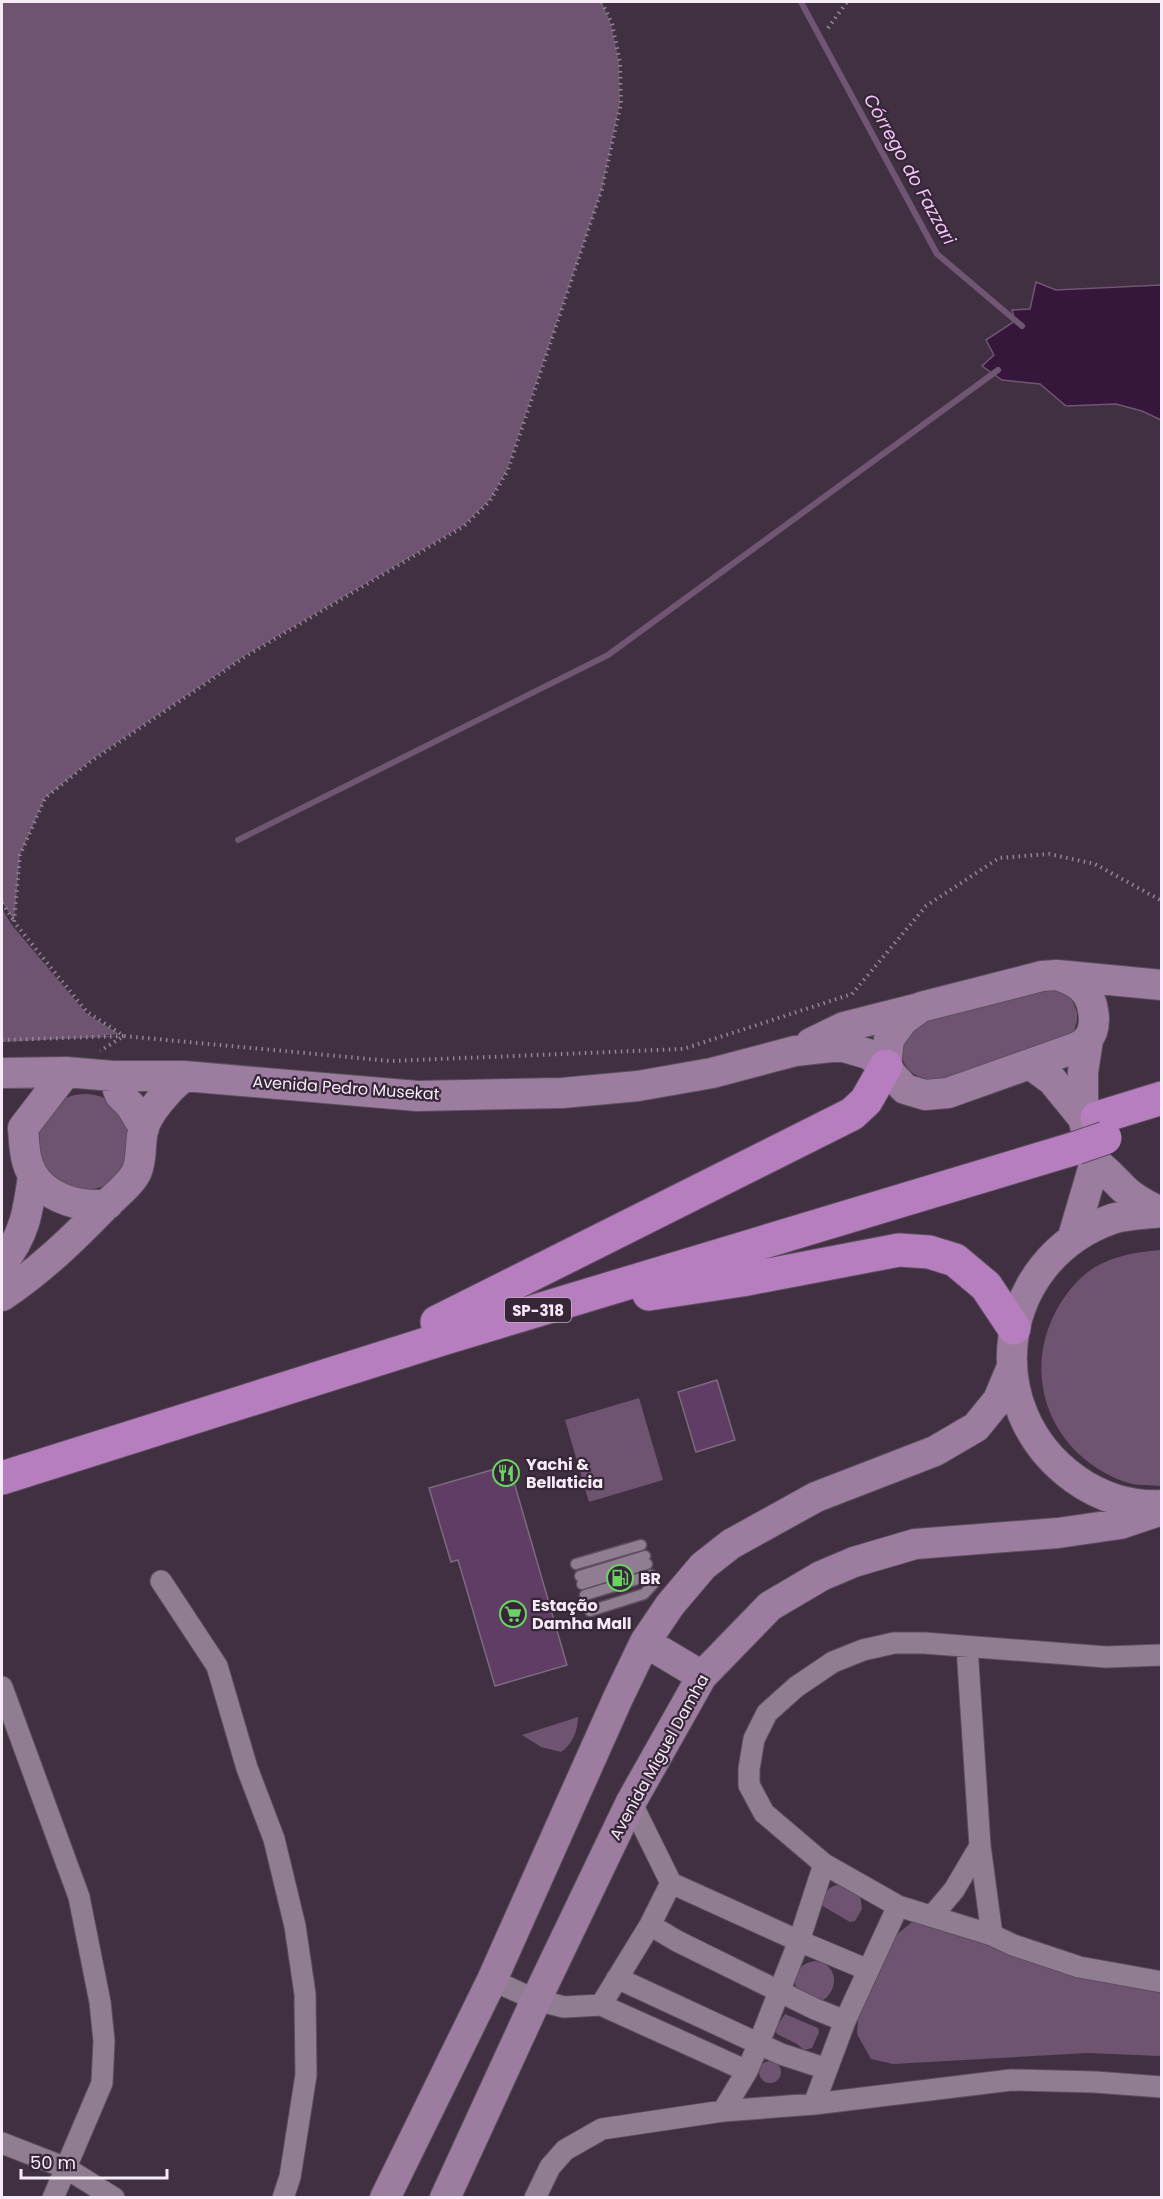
<svg xmlns="http://www.w3.org/2000/svg" width="1163" height="2199" font-family="Poppins,sans-serif">
<style>
.green{fill:#6e5471}
.water{fill:#36163b;stroke:#705673;stroke-width:1.5}
.lines{fill:none;stroke-linecap:round;stroke-linejoin:round}
.stream{stroke:#705673;stroke-width:6}
.building{fill:#5f3d64;stroke:#7c6a7e;stroke-width:1.5}
.lane-casing{stroke:#5c4f5e;stroke-width:13}
.street-casing{stroke:#5c4f5e;stroke-width:23}
.secondary-casing{stroke:#5c4f5e;stroke-width:32}
.highway-casing{stroke:#5c4f5e;stroke-width:35}
.path{stroke:#928594;stroke-width:4;stroke-dasharray:1.5 4.5;stroke-linecap:butt}
.lane{stroke:#907d92;stroke-width:10}
.street{stroke:#907d92;stroke-width:21}
.secondary{stroke:#9c7da0;stroke-width:30}
.highway{stroke:#b77ebf;stroke-width:33}
.highway-bridge-casing{stroke:#5c4f5e;stroke-width:35;stroke-linecap:butt}
.highway-bridge{stroke:#b77ebf;stroke-width:33}
.labels{text-anchor:middle;dominant-baseline:central;stroke-width:4.5;stroke-linejoin:round;paint-order:stroke}
.shield{fill:#362638;stroke:#bcb0be;stroke-width:1.5}
.shield-label{font-size:15px;font-weight:bold;fill:#f6ebf7}
.street-label{font-size:16px;fill:#f6ebf7;stroke:#362638}
.poi-label{font-size:16px;font-weight:bold;fill:#f6ebf7;stroke:#362638;text-anchor:start}
.water-label{font-size:18px;font-style:italic;fill:#f3c6f9;stroke:#362638}
</style>
<rect width="100%" height="100%" fill="#403042"/>
<path class="green" d="M2,2H602L611,24L619,62L620,103L602,189L507,470L490,500L464,525L246,655L90,761L45,798L20,855L14,921L2,902Z
M2,908L11,924L86,1013L119,1034L99,1036H124L2,1042Z
M1055,987L1071,998L1077,1012V1021L1074,1031L1059,1044L937,1080C915,1080 902,1069 900,1047L917,1022Z
M37 1142a48 48 0 1 1 96 0a48 48 0 1 1-96 0Z
M1161,1250H1162L1161,1486C1150,1485 1136,1486 1125,1482C1053,1456 1020,1379 1056,1311C1065,1294 1079,1277 1095,1267C1116,1255 1138,1252 1161,1250Z
M639,1398L663,1480L589,1502L565,1420Z
M578,1717C578,1730 572,1745 561,1752L541,1747L522,1735Z
M842,1884L860,1894L862,1909L855,1921L850,1922L821,1905C824,1892 828,1886 842,1884Z
M916,1919L1161,1991L1162,2054L1159,2056L1087,2053L893,2064L871,2059L857,2034L858,2019L896,1935Z
M815,1961C839,1963 840,1992 820,2002L797,1991C791,1976 799,1963 815,1961Z
M785,2014L818,2028L819,2032L812,2048L804,2050L797,2044L777,2034L775,2029Z
M759 2072a11 11 0 1 1 22 0a11 11 0 1 1-22 0Z"/>
<path class="water" d="M1036,282L1056,290L1161,285V420L1142,411L1116,404L1066,406L1040,384L1002,380L982,366L994,355L986,340L1015,321L1012,310L1030,309Z"/>
<g class="lines">
<path class="stream" d="M801,2L937,254L1022,326
M238,840L608,655L998,370"/>
</g>
<path class="building" d="M717,1380L735,1440L696,1452L678,1392Z
M509,1465L567,1665L495,1686L458,1560L451,1562L429,1488Z"/>
<g class="lines">
<defs>
<path id="lane" d="M576,1564L641,1545
M580,1576L645,1556
M582,1584L647,1564
M585,1595L651,1575
M590,1611L644,1594L654,1583"/>
<path id="street" d="M161,1581L217,1666L247,1768L274,1839L295,1926L305,1994L306,2075L290,2177L283,2198
M967,1647L980,1846L992,1935
M1162,1655L1106,1657L924,1643H894L863,1650L833,1662L796,1687L767,1713L754,1739L749,1769V1785L764,1813L824,1864L898,1906L992,1935L1013,1945L1079,1967L1162,1982
M2,1687L79,1897L100,2002L104,2041L102,2083L53,2198
M671,1883L799,1941L868,1970
M932,1916L954,1890L980,1846
M650,1925L677,1941L815,2009L845,2021
M617,1978L781,2054L827,2069
M492,1980L536,2000L564,2007L601,2005L650,1925L671,1883L631,1802
M601,2005L747,2071
M814,2104L845,2021L898,1906
M723,2111L747,2071L759,2043L799,1941L824,1864
M2,2143L66,2168L114,2198
M535,2198L550,2167L565,2150L602,2129L723,2111L814,2104L1011,2080L1095,2082L1162,2087"/>
<path id="secondary" d="M1057,975C1066,978 1075,981 1082,988C1094,999 1099,1027 1087,1040C1084,1043 1079,1046 1075,1048L948,1093L925,1095L905,1089L892,1075L886,1066L889,1039L903,1020L921,1007L1042,976L1057,975L1162,985
M811,1043L844,1027L919,1008
M1030,1064L1052,1080L1083,1118
M66,1072L23,1128C24,1139 24,1150 27,1161C36,1195 76,1209 108,1204
M2,1073L66,1072L113,1076H184L417,1096L562,1093L638,1086L712,1073L795,1051L831,1047H844L868,1054L886,1066
M113,1076L120,1095L131,1106L144,1128
M1095,1162C1106,1170 1114,1179 1124,1189C1134,1199 1148,1206 1161,1212
M1162,1212C1146,1214 1126,1214 1112,1219C996,1260 977,1409 1075,1479C1100,1497 1131,1507 1162,1505
M1072,1240L1095,1162L1083,1118V1072L1088,1040
M2,1263C25,1235 28,1211 33,1176
M2,1296C41,1270 73,1239 106,1205C116,1195 131,1184 137,1171C142,1159 140,1143 143,1130C148,1111 169,1089 184,1076
M645,1642L702,1676
M385,2198L492,1980L618,1698L645,1642L670,1605L703,1566L731,1544L816,1497L935,1451L976,1427L998,1400L1011,1369
M445,2198L536,2000L631,1802L702,1676L770,1606L821,1576L854,1562L915,1544L1058,1533L1120,1524L1162,1510"/>
<path id="highway" d="M1097,1118L1162,1098
M649,1294L742,1280L899,1250L929,1252L955,1260L986,1286L1014,1328
M437,1322L852,1114L866,1101L886,1066
M2,1478L442,1339L1076,1148"/>
</defs>
<use href="#lane" class="lane-casing"/>
<use href="#street" class="street-casing"/>
<use href="#secondary" class="secondary-casing"/>
<use href="#highway" class="highway-casing"/>
<path class="path" d="M602,2L612,24L620,62L621,103L602,189L508,470L490,501L464,526L246,656L90,762L45,798L20,855L14,922L87,1012L124,1036L390,1061L683,1049L852,994L926,906L999,858L1049,854L1095,864L1162,901
M828,28L847,2
M2,903L14,921
M2,1040L124,1036L100,1051"/>
<use href="#lane" class="lane"/>
<use href="#street" class="street"/>
<use href="#secondary" class="secondary"/>
<use href="#highway" class="highway"/>
<defs>
<path id="highway-bridge" d="M1076,1148L1105,1138"/>
</defs>
<use href="#highway-bridge" class="highway-bridge-casing"/>
<use href="#highway-bridge" class="highway-bridge"/>
</g>
<defs>
<symbol id="restaurant-ring" viewBox="-11 -11 22 22"><circle r="9.5" fill="#362638" stroke="#6ad364" stroke-width="1.5"/><path d="M-5-6h1v4h1v-4h1v4h1v-4h1v5L-1.5 .5V6h-2V.5L-5-1ZM5-6V6H3V1.5H1.5Q1.5-4 5-6Z" fill="#6ad364"/></symbol>
<symbol id="fuel-ring" viewBox="-11 -11 22 22"><circle r="9.5" fill="#362638" stroke="#6ad364" stroke-width="1.5"/><path d="M-5.5-6h7V0h2V4h1.3V-2.5L3-4.5l.8-.8L6-3V5H2.5V1h-1V6h-7ZM-4.2-4.7v3.2H.2V-4.7Z" fill="#6ad364"/></symbol>
<symbol id="supermarket-ring" viewBox="-11 -11 22 22"><circle r="9.5" fill="#362638" stroke="#6ad364" stroke-width="1.5"/><path d="M-6-5.5h2.5l.6 2H6L4.5 2H-2.5L-4.4-4H-6ZM-1.5 3.2a1.3 1.3 0 1 0 .1 0ZM3 3.2a1.3 1.3 0 1 0 .1 0Z" fill="#6ad364"/></symbol>
</defs>
<g fill-rule="evenodd">
<use href="#restaurant-ring" x="491" y="1458" width="30" height="30"/>
<use href="#fuel-ring" x="605" y="1563" width="30" height="30"/>
<use href="#supermarket-ring" x="498" y="1599" width="30" height="30"/>
</g>
<g class="labels">
<rect class="shield" x="505" y="1298" width="66" height="24" rx="4.5"/>
<g class="shield-label">
<text x="538" y="1310">SP-318</text>
</g>
<g class="street-label">
<text transform="translate(346 1088) rotate(4)">Avenida Pedro Musekat</text>
<text transform="translate(659 1757) rotate(-61)">Avenida Miguel Damha</text>
</g>
<g class="poi-label">
<text x="526" y="1464">Yachi &amp;<tspan x="526" dy="18">Bellaticia</tspan></text>
<text x="640" y="1578">BR</text>
<text x="532" y="1605">Estação<tspan x="532" dy="18">Damha Mall</tspan></text>
</g>
<g class="water-label">
<text transform="translate(910 169) rotate(61)">Córrego do Fazzari</text>
</g>
</g>
<rect width="1163" height="2199" fill="none" stroke="#f6ebf7" stroke-width="6"/>
<path d="M21 2169v9h146v-9" fill="none" stroke="#f6ebf7" stroke-width="3"/>
<text x="30" y="2169" font-size="18" fill="#f6ebf7" stroke="#362638" stroke-width="4.5" paint-order="stroke">50 m</text>
</svg>
